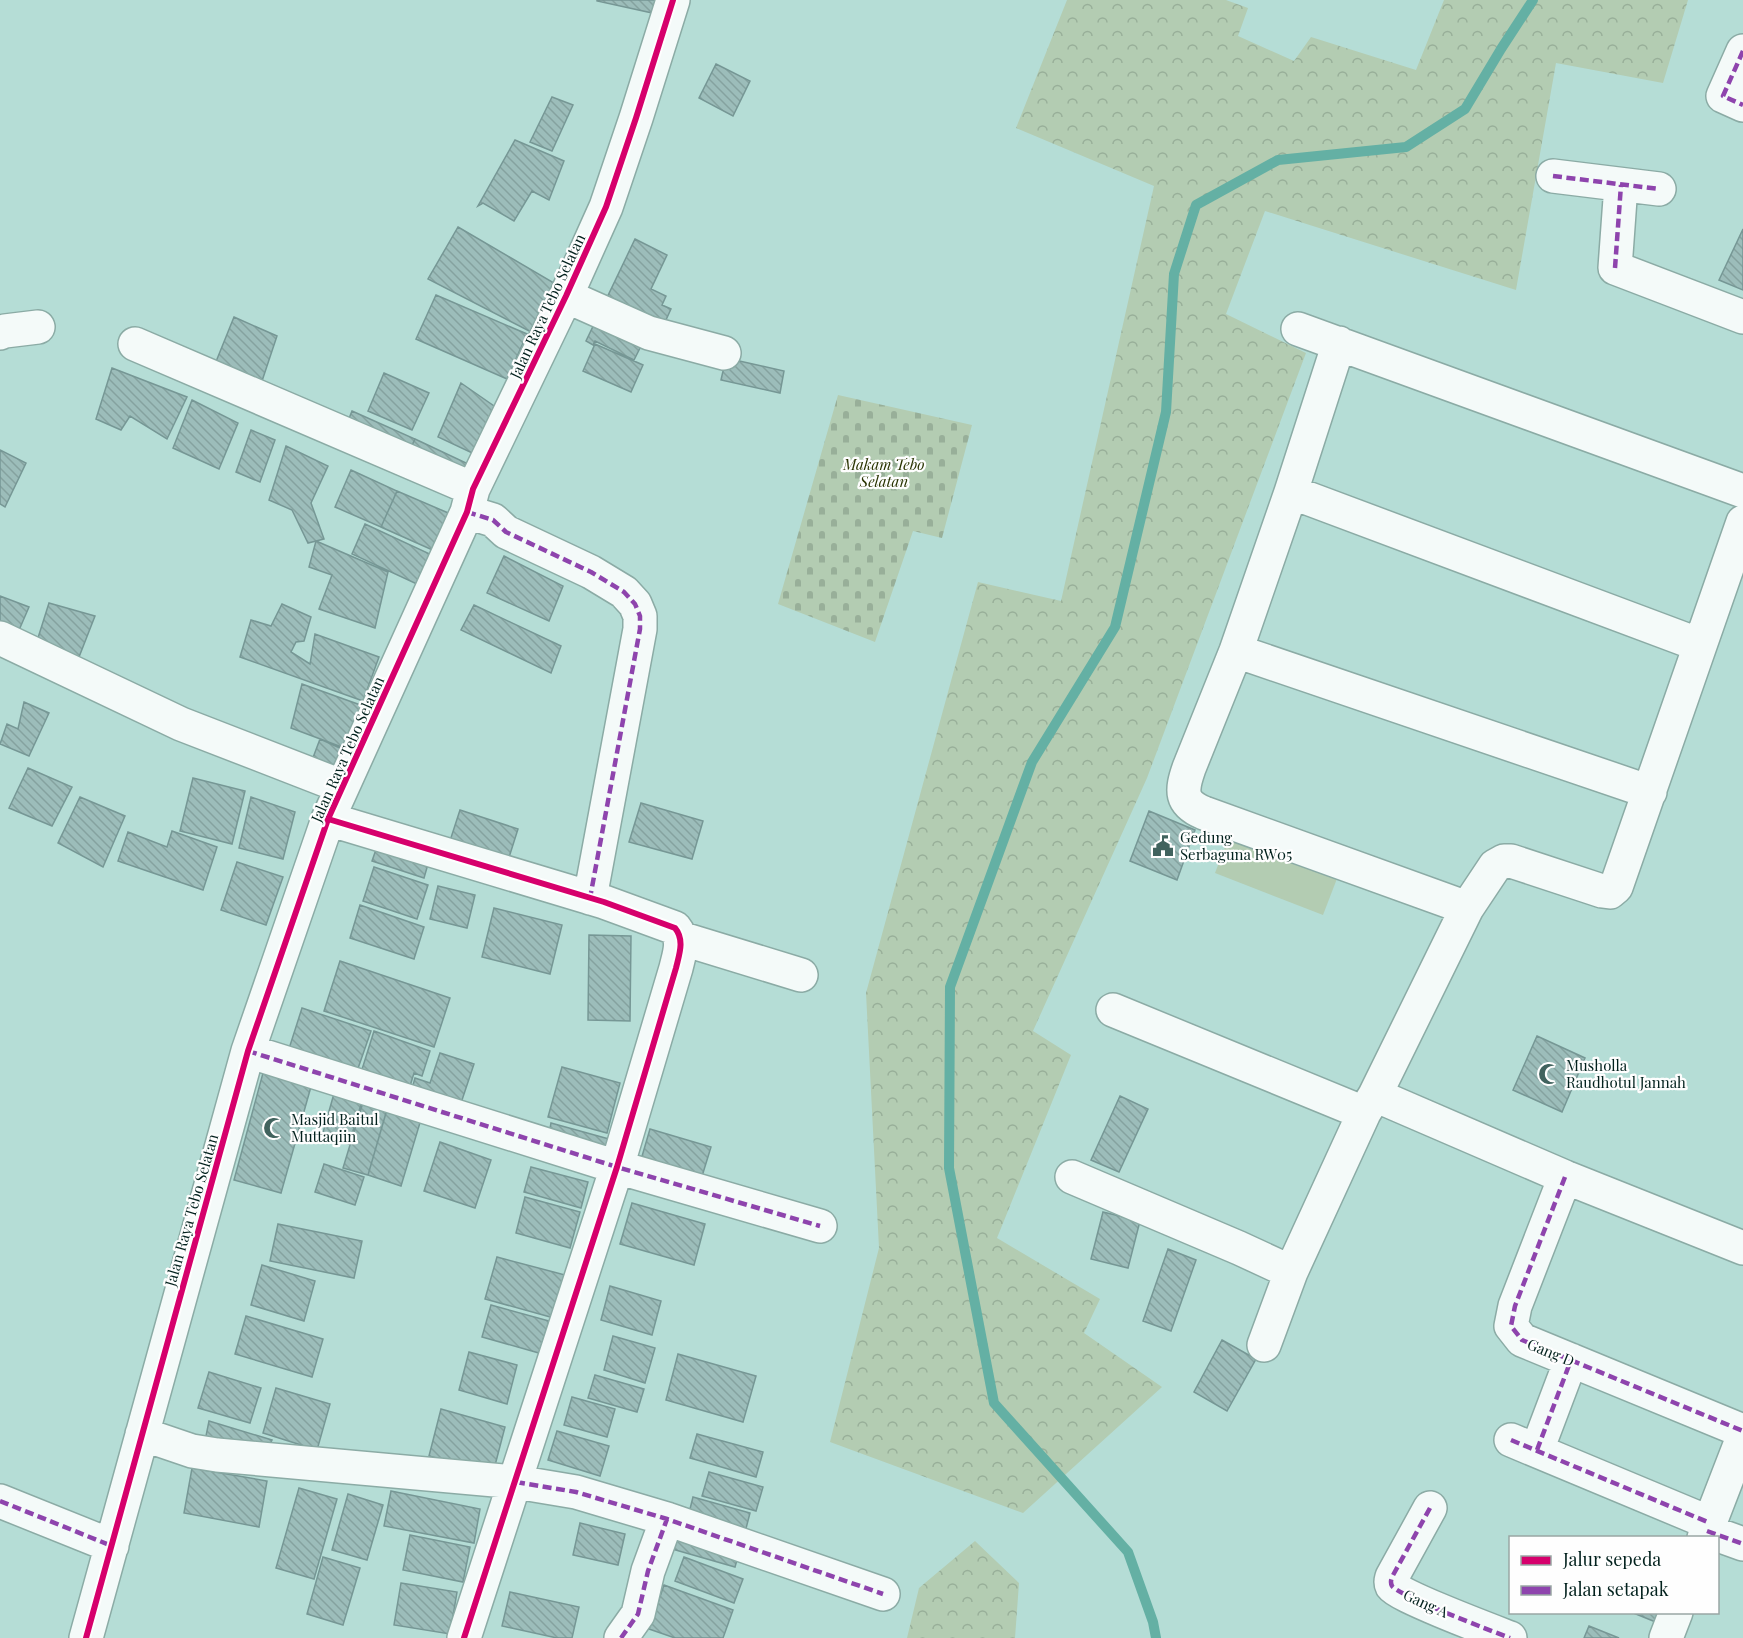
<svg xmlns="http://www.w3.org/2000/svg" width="1743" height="1638" font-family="'Playfair Display',serif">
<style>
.forest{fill:url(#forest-crowns)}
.cemetery{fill:url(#cemetery-stones)}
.pitch{fill:#b3ccb2}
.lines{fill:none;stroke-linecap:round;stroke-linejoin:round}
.stream{stroke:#64b0a4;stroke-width:10}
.building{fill:url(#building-back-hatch);stroke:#769795;stroke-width:1.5}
.minor-casing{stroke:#8baba5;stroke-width:36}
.minor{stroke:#f4faf9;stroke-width:33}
.quiet{stroke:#8e44ad;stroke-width:4.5;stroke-dasharray:9 4.5;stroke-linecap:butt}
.cycleway-casing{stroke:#fefefe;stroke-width:10}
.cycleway{stroke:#d6006c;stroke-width:6}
.labels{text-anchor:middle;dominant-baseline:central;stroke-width:4.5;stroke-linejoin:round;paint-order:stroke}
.street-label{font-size:15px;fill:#02211d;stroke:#fefefe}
.park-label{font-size:15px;font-style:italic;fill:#293301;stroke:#fefefe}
.poi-label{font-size:15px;fill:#02211d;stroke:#fefefe;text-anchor:start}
</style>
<defs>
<pattern id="forest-crowns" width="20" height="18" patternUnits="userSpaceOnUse" patternTransform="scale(1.5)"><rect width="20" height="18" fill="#b3ccb2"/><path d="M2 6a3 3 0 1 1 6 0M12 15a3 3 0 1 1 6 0" fill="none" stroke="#98af99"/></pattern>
<pattern id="cemetery-stones" width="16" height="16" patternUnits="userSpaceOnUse" patternTransform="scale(1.5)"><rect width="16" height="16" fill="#b3ccb2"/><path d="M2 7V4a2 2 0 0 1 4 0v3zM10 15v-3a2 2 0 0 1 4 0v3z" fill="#98af99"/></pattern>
<pattern id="building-back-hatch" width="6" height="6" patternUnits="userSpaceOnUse" patternTransform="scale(1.5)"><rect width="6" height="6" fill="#9cbdba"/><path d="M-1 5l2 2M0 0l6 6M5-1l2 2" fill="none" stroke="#85a29f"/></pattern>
</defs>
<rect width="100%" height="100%" fill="#b5ddd6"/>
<path class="forest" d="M1067,0H1226L1248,8L1238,36L1294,61L1311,37L1416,70L1444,0H1688L1663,83L1556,63L1516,290L1265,211L1226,314L1306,353L1147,778L1033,1031L1071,1055L997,1238L1100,1299L1084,1333L1162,1387L1023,1513L830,1442L879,1248L866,993L978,582L1061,601L1154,186L1016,128Z
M975,1541L1019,1583L1015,1638H907L919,1588Z"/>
<path class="cemetery" d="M838,395L972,425L942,538L913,531L875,642L778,604Z"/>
<path class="pitch" d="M1230,834L1338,876L1323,915L1215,873Z"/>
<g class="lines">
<path class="stream" d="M1156,1638L1153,1622L1128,1552L994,1403L949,1168L950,987L1032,762L1115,627L1166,412L1174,274L1196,205L1278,160L1406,147L1465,109L1501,49L1533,0"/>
</g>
<path class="building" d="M597,0H660L657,14L597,1Z
M716,64L750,81L733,116L699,98Z
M552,97L573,105L552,151L530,142Z
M515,140L564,161L549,200L532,191L514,221L483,203L478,206Z
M458,227L554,283L533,333L428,279Z
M1743,229V290L1719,280Z
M635,239L667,255L651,289L666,296L662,305L671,309L660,333L603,306Z
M436,295L527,334L507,379L416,339Z
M598,316L645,338L634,360L595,341L593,345L586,341Z
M234,317L277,336L259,390L211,374Z
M595,344L643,365L631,392L583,371Z
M726,358L784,371L780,393L721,380Z
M112,368L187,397L167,439L130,416L121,430L96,419Z
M384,373L429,393L412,430L368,411Z
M461,383L507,415L485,459L438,437Z
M192,400L238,423L219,469L173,448Z
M352,411L415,439L407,456L344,431Z
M251,430L275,440L260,482L236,472Z
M415,439L479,469L471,485L407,456Z
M286,446L328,466L311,503L324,539L308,543L292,510L269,500Z
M0,450L26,463L5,507L0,504Z
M351,470L397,491L381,527L335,507Z
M397,491L453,515L437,552L381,527Z
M365,524L432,555L419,585L352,554Z
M316,541L388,572L375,628L319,609L332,575L309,567Z
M504,556L563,586L549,621L487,593Z
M0,596L29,607L16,637L0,631Z
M49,603L95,616L79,657L37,641Z
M282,604L311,617L304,641L296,642L291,652L310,664L315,634L379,657L363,701L240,657L251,620L271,626Z
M474,605L561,646L551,673L461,630Z
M302,684L366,707L347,749L291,728Z
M24,702L49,713L29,756L0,744L7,724L18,729Z
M320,739L351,753L338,783L308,771Z
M28,768L72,787L52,826L9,808Z
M193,778L245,791L232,844L180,831Z
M80,797L125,816L103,867L58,843Z
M251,797L295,812L283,859L239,848Z
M641,803L703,821L692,859L629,842Z
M460,810L518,829L505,870L447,850Z
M1149,811L1195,830L1177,880L1130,861Z
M172,831L217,847L203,890L118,861L128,832L167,847Z
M379,841L430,857L424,878L372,861Z
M237,862L283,877L266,925L221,910Z
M374,867L428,885L417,919L363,901Z
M438,886L475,895L467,928L430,919Z
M360,905L424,927L414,959L350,938Z
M494,908L562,925L550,974L482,957Z
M589,935L631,936L630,1021L588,1020Z
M340,961L450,998L434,1047L324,1011Z
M302,1008L371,1031L355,1077L287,1055Z
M374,1031L430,1051L422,1076L414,1073L407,1096L359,1079Z
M1537,1036L1585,1058L1562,1112L1513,1090Z
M440,1053L474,1064L458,1112L410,1096L415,1078L430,1083Z
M266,1062L314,1076L281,1193L234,1180Z
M562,1067L620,1083L607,1133L548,1117Z
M335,1090L363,1098L349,1144L322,1136Z
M1120,1096L1148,1109L1119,1172L1091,1160Z
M364,1099L388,1106L368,1175L343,1168Z
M388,1106L422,1116L401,1186L368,1175Z
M551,1123L609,1139L603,1153L548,1139Z
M650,1129L711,1147L699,1186L638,1170Z
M440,1142L491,1160L475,1208L424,1191Z
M324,1164L364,1177L355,1205L315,1192Z
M531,1167L588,1182L581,1208L524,1192Z
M525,1197L580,1212L570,1248L516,1233Z
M632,1203L705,1224L694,1265L620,1244Z
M1103,1212L1140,1221L1128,1268L1091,1259Z
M278,1224L362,1241L354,1278L270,1261Z
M1168,1249L1196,1260L1171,1331L1143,1321Z
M497,1257L565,1275L554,1318L485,1299Z
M262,1265L315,1281L304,1321L251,1305Z
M610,1286L661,1301L652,1335L601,1320Z
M491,1305L549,1321L539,1353L482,1337Z
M246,1316L323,1339L312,1377L235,1354Z
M613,1336L655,1348L645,1383L604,1370Z
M1222,1340L1256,1359L1227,1411L1194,1392Z
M469,1352L517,1365L507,1404L459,1390Z
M678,1354L756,1376L743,1422L666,1400Z
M209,1372L261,1388L250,1423L198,1408Z
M595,1375L644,1389L637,1412L588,1398Z
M276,1388L330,1404L317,1450L263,1433Z
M572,1397L615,1409L607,1437L564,1425Z
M441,1409L505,1427L493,1473L429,1456Z
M209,1421L272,1440L264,1457L204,1446Z
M557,1431L609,1446L600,1476L548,1460Z
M697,1434L763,1452L756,1477L690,1458Z
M192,1468L267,1481L259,1527L184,1513Z
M709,1472L763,1487L756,1511L702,1496Z
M299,1488L337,1499L314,1579L276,1568Z
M391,1491L480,1509L474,1543L384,1526Z
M348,1494L383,1505L367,1560L332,1550Z
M693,1497L750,1513L743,1540L686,1525Z
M580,1523L625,1534L618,1565L573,1555Z
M677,1528L741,1546L735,1567L672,1549Z
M410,1535L470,1547L463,1582L403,1570Z
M323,1557L360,1568L343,1625L307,1614Z
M684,1557L743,1579L734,1603L675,1581Z
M401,1583L457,1592L450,1634L394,1625Z
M664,1585L733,1610L723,1638H675L649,1629Z
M510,1592L579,1607L572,1638H557L502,1626Z
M1631,1612H1662L1658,1623Z
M1589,1626L1619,1638H1584Z"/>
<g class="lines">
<defs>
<path id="minor" d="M1743,51L1723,96L1743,105
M1553,176L1659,189
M1621,185L1615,268L1743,317
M566,296L649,333L724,353
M1298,329L1743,491
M0,333L5,331L38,327
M1339,343L1291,492L1236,651L1189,768C1181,791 1180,803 1204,813L1467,908
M135,344L473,489
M1291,492L1700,645
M467,512L493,520L506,532L591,572L624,592L635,604L640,616V629L590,898
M0,638L181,724L341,786
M1236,651L1650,792
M328,819L604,902L675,928C685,940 679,955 676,968L617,1167L464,1638
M680,938L801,975
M1113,1010L1364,1113
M248,1051L617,1167L820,1226
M1375,1095L1565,1177L1743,1248
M1072,1177L1239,1248L1291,1272
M1565,1177L1515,1306L1511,1326L1522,1340L1743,1431
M1264,1345L1291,1272L1364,1113L1375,1095L1467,908L1495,866L1504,861H1511L1602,891L1610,892L1616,887L1743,522
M142,1434L192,1451L217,1455L516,1482L576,1492L667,1519L883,1594
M1511,1440L1710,1523
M1537,1450L1571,1360
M0,1501L112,1546
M1430,1508L1392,1577C1391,1581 1390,1582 1392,1586C1399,1596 1492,1631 1510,1638
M1707,1531L1743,1544
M1704,1538L1743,1437
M86,1638L248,1051L328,819L467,512L473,489L566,296L606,207L636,118L673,0
M621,1638L638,1614L648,1571L667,1519
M1666,1638L1676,1612"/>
</defs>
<use href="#minor" class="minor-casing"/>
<use href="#minor" class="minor"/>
<path class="quiet" d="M1743,51L1723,96L1743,105
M1553,176L1659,189
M1615,268L1621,185
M467,512L493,520L506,532L591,572L624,592L635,604L640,616V629L590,898
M248,1051L617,1167L820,1226
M1565,1177L1515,1306L1511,1326L1522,1340L1743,1431
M1511,1440L1710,1523
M1537,1450L1571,1360
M516,1482L576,1492L667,1519L883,1594
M0,1501L112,1546
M1430,1508L1392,1577C1391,1581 1390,1582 1392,1586C1399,1596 1492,1631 1510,1638
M1707,1531L1743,1544
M621,1638L638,1614L648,1571L667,1519"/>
<defs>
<path id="cycleway" d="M328,819L604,902L675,928C685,940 679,955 676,968L617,1167L464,1638
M86,1638L248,1051L328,819L467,512L473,489L566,296L606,207L636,118L673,0"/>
</defs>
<use href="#cycleway" class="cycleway-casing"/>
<use href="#cycleway" class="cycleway"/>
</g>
<defs>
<symbol id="civic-bare" viewBox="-9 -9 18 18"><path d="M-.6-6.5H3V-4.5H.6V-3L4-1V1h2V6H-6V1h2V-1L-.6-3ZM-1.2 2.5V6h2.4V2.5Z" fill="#41635e" stroke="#fefefe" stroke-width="2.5" paint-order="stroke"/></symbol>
<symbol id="mosque-bare" viewBox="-9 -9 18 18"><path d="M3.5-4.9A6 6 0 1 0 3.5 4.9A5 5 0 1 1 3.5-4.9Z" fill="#41635e" stroke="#fefefe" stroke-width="2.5" paint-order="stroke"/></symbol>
</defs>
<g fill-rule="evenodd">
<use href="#civic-bare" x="1148" y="831" width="30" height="30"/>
<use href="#mosque-bare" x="1534" y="1059" width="30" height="30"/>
<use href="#mosque-bare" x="259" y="1113" width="30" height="30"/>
</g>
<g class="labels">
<g class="street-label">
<text transform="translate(547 306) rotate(-65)">Jalan Raya Tebo Selatan</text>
<text transform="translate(347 749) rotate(-66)">Jalan Raya Tebo Selatan</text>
<text transform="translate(191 1210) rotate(-74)">Jalan Raya Tebo Selatan</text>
<text transform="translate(1551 1352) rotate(22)">Gang D</text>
<text transform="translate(1426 1603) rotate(24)">Gang A</text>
</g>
<g class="park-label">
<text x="884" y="464">Makam Tebo<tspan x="884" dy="17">Selatan</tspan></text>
</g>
<g class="poi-label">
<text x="1180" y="837">Gedung<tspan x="1180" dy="17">Serbaguna RW05</tspan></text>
<text x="1566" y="1065">Musholla<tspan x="1566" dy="17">Raudhotul Jannah</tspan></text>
<text x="291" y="1119">Masjid Baitul<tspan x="291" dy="17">Muttaqiin</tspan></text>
</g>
</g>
<rect x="1509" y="1536" width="210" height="78" fill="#fefefe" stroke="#99a6a4" stroke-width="1.5"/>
<rect x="1521" y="1556" width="30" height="9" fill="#d6006c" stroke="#99a6a4" stroke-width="1.5"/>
<text x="1563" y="1566" font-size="18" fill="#02211d">Jalur sepeda</text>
<rect x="1521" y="1586" width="30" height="9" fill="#8e44ad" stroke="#99a6a4" stroke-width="1.5"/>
<text x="1563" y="1596" font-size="18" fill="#02211d">Jalan setapak</text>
</svg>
